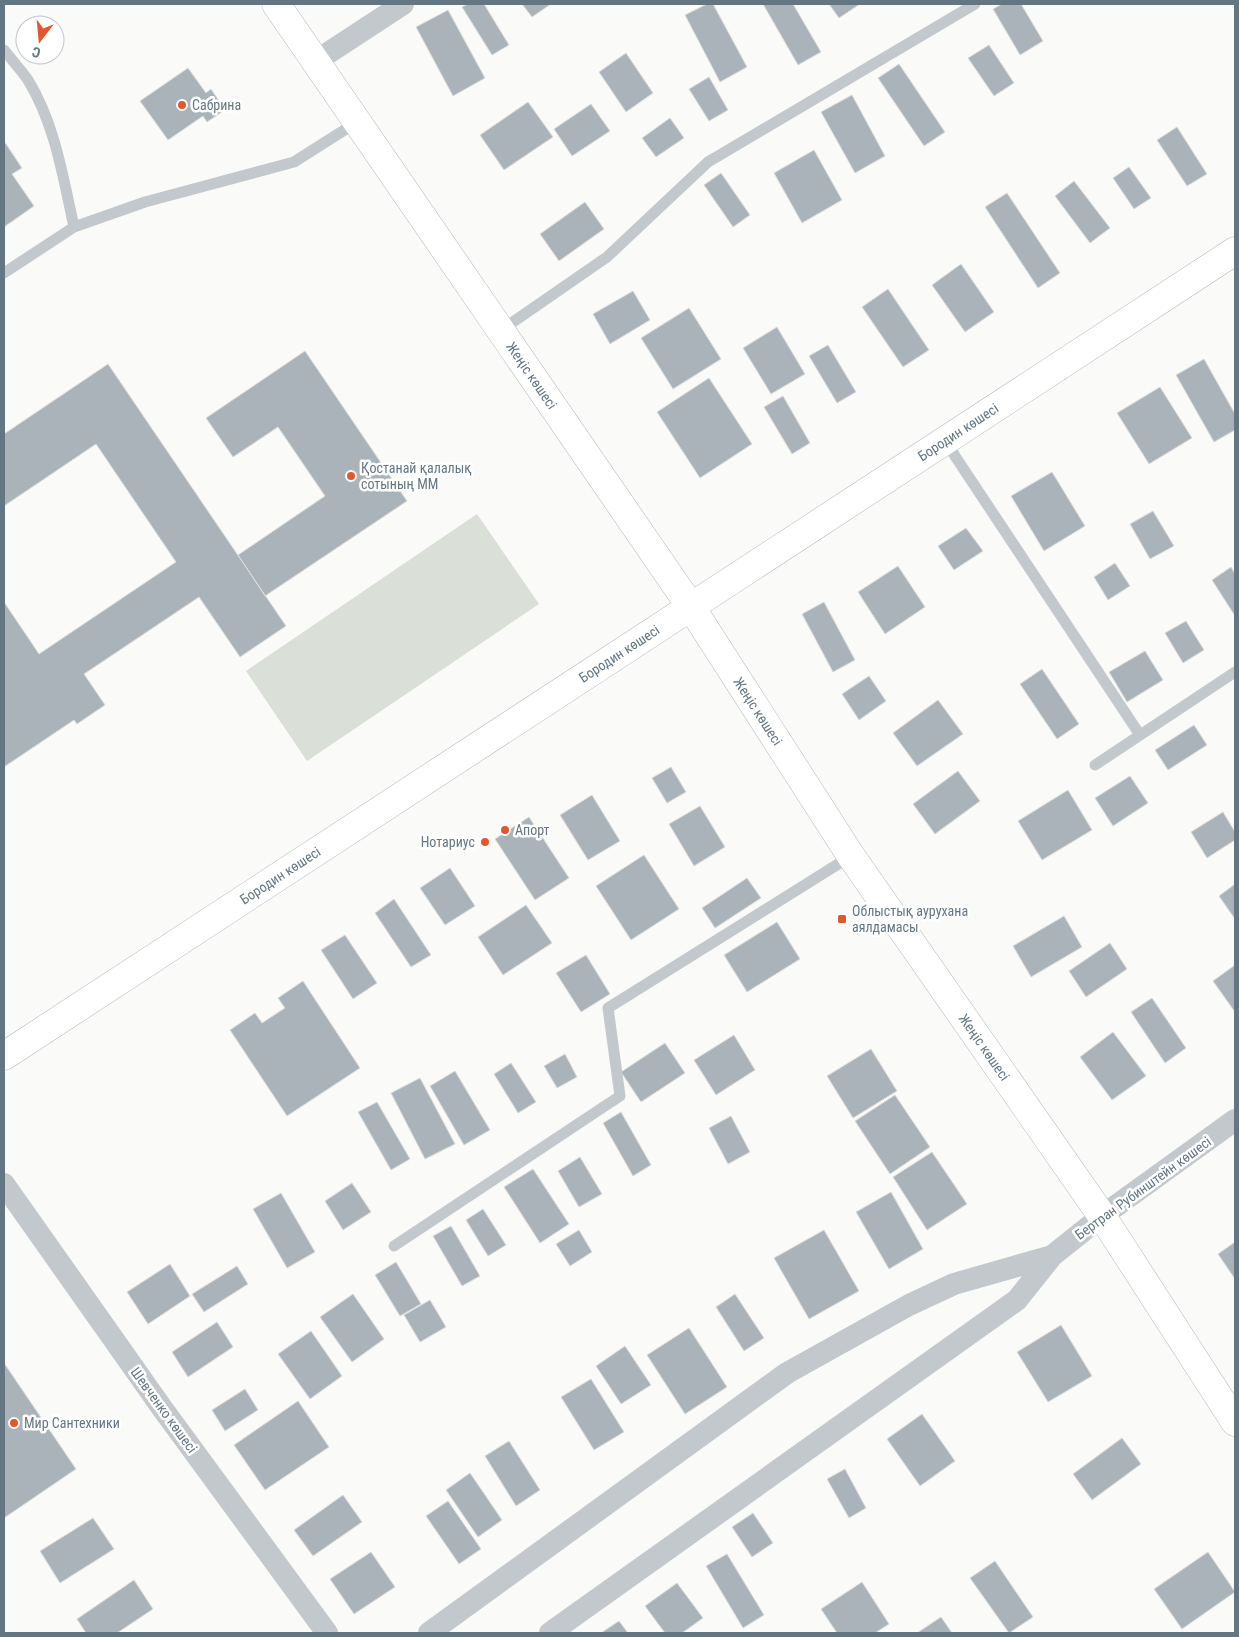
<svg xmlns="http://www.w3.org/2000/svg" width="1239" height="1637" font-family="'Roboto Condensed',sans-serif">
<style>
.green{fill:#dadfd7}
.building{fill:#aab3b9;stroke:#dcdcda}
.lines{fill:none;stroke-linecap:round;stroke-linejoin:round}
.secondary-casing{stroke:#b3babf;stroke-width:29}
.lane{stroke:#c3c8cc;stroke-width:11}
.street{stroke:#c3c8cc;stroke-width:22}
.secondary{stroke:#fff;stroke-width:28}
.poi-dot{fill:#e4572e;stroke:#fff;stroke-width:2}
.labels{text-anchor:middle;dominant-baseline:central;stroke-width:5;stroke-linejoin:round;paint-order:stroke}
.poi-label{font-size:14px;fill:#657683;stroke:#fff;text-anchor:start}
.street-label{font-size:14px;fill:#657683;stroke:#fff}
</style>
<rect width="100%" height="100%" fill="#fafaf8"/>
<path class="green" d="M477,514L539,604L307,761L246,671Z"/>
<path class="building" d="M468,4H484L509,45L492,55L462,7Z
M522,4H551L532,17Z
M707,4H713L747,67L720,82L685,15Z
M763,4H793L821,52L798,65Z
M829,4H860L839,18Z
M1002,4H1021L1043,41L1020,55L993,9Z
M448,10L485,78L453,96L416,27Z
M989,45L1014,83L994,96L968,58Z
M626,53L653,93L626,112L599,72Z
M899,64L945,132L924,146L878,78Z
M188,68L206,93L211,89L225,110L207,122L203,116L168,140L140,101Z
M709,77L728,110L709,121L689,89Z
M852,95L885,156L855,173L821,112Z
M528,102L553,137L504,170L480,135Z
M591,104L610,131L572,156L554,129Z
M670,118L684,138L656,157L642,138Z
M1177,127L1207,174L1187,186L1157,140Z
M4,141L22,168L12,174L34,206L4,227Z
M814,150L842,200L802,223L774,173Z
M1129,167L1151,198L1134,209L1113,178Z
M721,173L750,215L733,227L704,185Z
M1074,181L1110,228L1090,243L1055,196Z
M1007,193L1060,273L1038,288L985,207Z
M585,202L604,229L559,261L540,234Z
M961,264L994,312L965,332L932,285Z
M888,289L929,350L903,367L862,307Z
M633,291L650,320L610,344L593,314Z
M689,308L721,359L673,389L641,338Z
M777,327L805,374L771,394L743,348Z
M828,345L856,392L837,403L809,356Z
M305,351L407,501L265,596L238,555L325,496L278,427L233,457L206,418Z
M1204,359L1235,414V430L1214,442L1176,375Z
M108,364L286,626L240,657L199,597L84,674L105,705L77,724L74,720L4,767V602L39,654L176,562L96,444L4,506V434Z
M709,378L752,444L700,478L657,412Z
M1160,387L1192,438L1149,464L1117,413Z
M783,396L810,443L792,454L764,407Z
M1052,472L1085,526L1044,551L1011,496Z
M1153,511L1174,546L1150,559L1130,524Z
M966,528L983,551L954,570L938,546Z
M1115,563L1130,586L1108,600L1094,577Z
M898,566L925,607L885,634L858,592Z
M1231,567L1235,574V616L1212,580Z
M824,602L855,660L833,672L802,614Z
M1186,621L1204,650L1183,663L1165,633Z
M1145,651L1163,680L1127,702L1109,672Z
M1042,669L1079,724L1057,739L1020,684Z
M869,676L886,701L859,720L842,694Z
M938,700L963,734L917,766L893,733Z
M1194,725L1207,745L1168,770L1155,750Z
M671,767L686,792L667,803L652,778Z
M958,771L980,801L935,834L913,804Z
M1130,776L1148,803L1113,826L1095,798Z
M1068,790L1092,830L1042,860L1018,821Z
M592,795L620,841L588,860L560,815Z
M700,806L725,847L694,866L669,824Z
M1223,812L1235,832V840L1207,858L1191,832Z
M529,817L569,878L535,900L495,839Z
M644,855L679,909L631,940L596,886Z
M450,868L475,906L445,925L420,888Z
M747,878L761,898L715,928L702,908Z
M1235,884V919L1219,896Z
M394,899L431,955L411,967L375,913Z
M526,905L552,943L503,975L478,937Z
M1064,916L1082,947L1031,977L1013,946Z
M777,922L800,959L747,992L724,955Z
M345,935L377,983L353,999L321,950Z
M1110,943L1127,969L1086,997L1069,971Z
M586,955L610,994L581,1012L556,973Z
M1235,965V1012L1213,981Z
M303,981L360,1068L287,1116L230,1030L255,1013L262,1023L285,1008L278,998Z
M1152,998L1186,1048L1165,1063L1131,1012Z
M1113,1032L1146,1076L1112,1100L1080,1057Z
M734,1035L755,1070L716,1095L694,1060Z
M665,1043L685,1073L641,1102L621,1072Z
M871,1049L897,1091L853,1118L827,1076Z
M565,1054L577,1077L557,1088L544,1066Z
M511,1063L536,1102L518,1113L494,1074Z
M455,1071L490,1130L464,1145L430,1086Z
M420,1078L455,1144L425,1159L391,1093Z
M895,1095L930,1147L890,1174L855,1121Z
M377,1102L410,1159L391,1170L358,1112Z
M621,1112L651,1165L633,1176L603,1123Z
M731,1116L750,1152L728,1164L709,1128Z
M932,1152L967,1204L927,1230L893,1177Z
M580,1157L602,1194L579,1207L558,1171Z
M533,1169L569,1224L540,1243L504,1187Z
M352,1183L371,1212L343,1230L325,1201Z
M891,1192L923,1249L889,1269L856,1212Z
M281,1193L315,1252L287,1268L253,1209Z
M483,1209L506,1245L488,1256L466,1220Z
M451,1226L480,1276L462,1286L433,1236Z
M579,1230L592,1252L570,1266L556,1244Z
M824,1230L859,1291L809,1319L774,1258Z
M1235,1242V1279L1218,1254Z
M396,1262L421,1304L400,1316L375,1275Z
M170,1264L190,1296L148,1324L127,1292Z
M237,1266L248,1284L204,1312L192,1294Z
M353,1294L384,1339L352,1362L320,1317Z
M735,1294L764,1338L744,1351L716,1307Z
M430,1300L446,1327L420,1342L404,1315Z
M217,1322L233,1347L188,1377L172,1352Z
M1061,1325L1092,1376L1048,1402L1017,1352Z
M689,1328L727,1387L685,1414L647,1355Z
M311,1331L342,1376L310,1399L278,1354Z
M625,1346L651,1385L621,1404L596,1366Z
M4,1363L76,1469L4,1518Z
M591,1379L624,1432L594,1450L561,1397Z
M245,1389L258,1410L225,1431L212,1410Z
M298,1401L329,1447L265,1490L234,1445Z
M922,1414L955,1461L920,1486L887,1439Z
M1122,1438L1141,1464L1092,1500L1073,1474Z
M509,1441L540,1490L516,1506L485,1456Z
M845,1469L866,1508L849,1518L827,1479Z
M470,1473L502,1520L478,1537L446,1490Z
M343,1495L362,1522L313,1556L294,1530Z
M448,1501L481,1549L459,1564L426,1516Z
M753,1513L773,1543L752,1557L732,1527Z
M93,1518L114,1549L60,1583L40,1551Z
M371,1552L395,1587L354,1614L330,1579Z
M1208,1552L1235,1592L1182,1629L1154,1589Z
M727,1554L764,1615L743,1628L706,1566Z
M995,1561L1033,1617L1009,1633L970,1578Z
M134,1580L153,1609L117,1633H86L77,1619Z
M862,1582L889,1624L875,1633H837L821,1609Z
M677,1583L703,1618L682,1633H665L645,1606Z
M941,1617L952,1633H917Z
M619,1621L628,1633H601Z"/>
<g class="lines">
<defs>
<g id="secondary">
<path id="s1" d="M276,4L691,607L851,856L1102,1216L1235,1422"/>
<path id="s2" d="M4,1056L1235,251"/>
</g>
</defs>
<use href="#secondary" class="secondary-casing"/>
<path class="lane" d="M4,50C12,60 21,70 28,80C55,124 63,177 74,227
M4,273L74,227L145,202L294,162L357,122
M500,331L607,257L708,162L975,4
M945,441L1140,735
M1095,765L1235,672
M394,1246L620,1096L608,1008L851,856"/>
<path class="street" d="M316,61L403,4
M4,1184L162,1408L327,1633
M429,1633L787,1373L909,1305L954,1284L1052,1256
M550,1633L1017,1300L1052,1256L1102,1216L1235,1120"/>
<use href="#secondary" class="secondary"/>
</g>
<g class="poi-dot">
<circle cx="182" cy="105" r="5"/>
<circle cx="351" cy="476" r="5"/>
<circle cx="505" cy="830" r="5"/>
<circle cx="485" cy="842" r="5"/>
<rect x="837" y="914" width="10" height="10" rx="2.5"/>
<circle cx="14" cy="1423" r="5"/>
</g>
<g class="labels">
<g class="poi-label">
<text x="192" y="105">Сабрина</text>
<text x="361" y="468">Қостанай қалалық<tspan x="361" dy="16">сотының ММ</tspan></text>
<text x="515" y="830">Апорт</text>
<text x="475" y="842" text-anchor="end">Нотариус</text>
<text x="852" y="911">Облыстық аурухана<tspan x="852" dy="16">аялдамасы</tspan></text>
<text x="24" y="1423">Мир Сантехники</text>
</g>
<g class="street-label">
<text stroke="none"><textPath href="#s1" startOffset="451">Жеңіс көшесі</textPath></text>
<text stroke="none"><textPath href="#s2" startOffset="1140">Бородин көшесі</textPath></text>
<text stroke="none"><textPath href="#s2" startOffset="735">Бородин көшесі</textPath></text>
<text stroke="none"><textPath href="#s1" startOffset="856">Жеңіс көшесі</textPath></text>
<text stroke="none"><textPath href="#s2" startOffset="330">Бородин көшесі</textPath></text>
<text stroke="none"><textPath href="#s1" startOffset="1261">Жеңіс көшесі</textPath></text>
<text transform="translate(1143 1188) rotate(-36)">Бертран Рубинштейн көшесі</text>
<text transform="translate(164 1410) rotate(54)">Шевченко көшесі</text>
</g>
</g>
<rect width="1239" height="1637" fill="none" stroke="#657683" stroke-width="10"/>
<g transform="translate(40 40) rotate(196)"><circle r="24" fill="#ffffff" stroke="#c1c8cd"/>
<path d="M0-4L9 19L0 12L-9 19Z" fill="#e4572e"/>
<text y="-8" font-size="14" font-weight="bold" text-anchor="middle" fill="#657683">С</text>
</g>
</svg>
